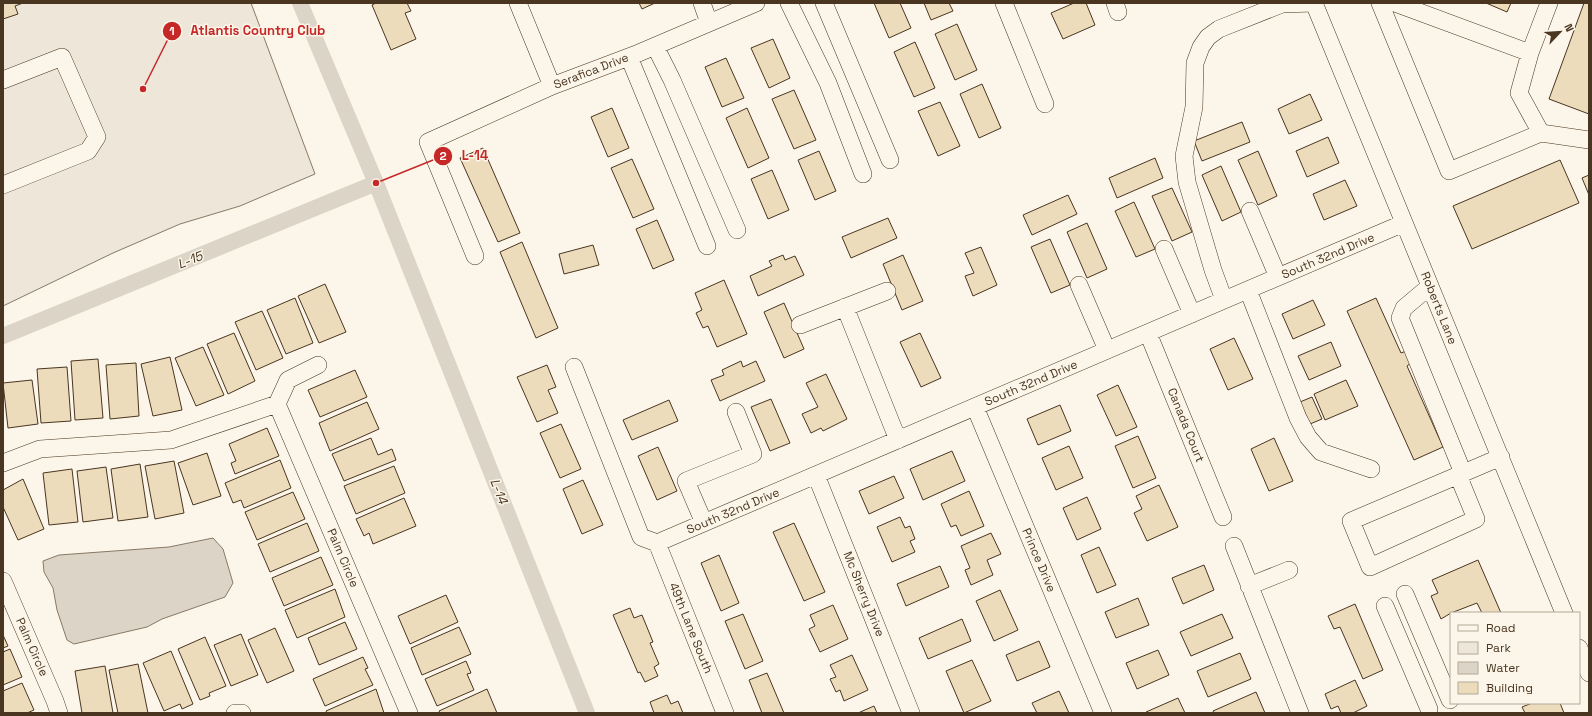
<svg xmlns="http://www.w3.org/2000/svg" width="1592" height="716" font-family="'Space Grotesk',sans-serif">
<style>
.green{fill:#ede6d9;stroke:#887966}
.water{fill:#dcd4c6;stroke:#887966}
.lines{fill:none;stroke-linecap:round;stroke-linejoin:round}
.canal{stroke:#dcd4c6;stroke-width:16}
.building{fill:#ecdcbc;stroke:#4a3520}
.minor-casing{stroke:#4a3520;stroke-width:18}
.minor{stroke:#fbf6e9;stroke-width:17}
.labels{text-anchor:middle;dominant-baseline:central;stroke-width:3;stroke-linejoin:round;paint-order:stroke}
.street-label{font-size:12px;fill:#4a3520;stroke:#fbf6e9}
.water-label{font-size:13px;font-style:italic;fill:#4a3520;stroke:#fbf6e9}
.leader{fill:none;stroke:#c62828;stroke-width:1.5}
.callout-dot{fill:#c62828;stroke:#fbf6e9;stroke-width:1.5}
.mark-label{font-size:12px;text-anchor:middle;font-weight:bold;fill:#fff}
.callout-label{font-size:13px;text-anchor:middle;font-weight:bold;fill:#c62828;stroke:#fbf6e9;stroke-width:3;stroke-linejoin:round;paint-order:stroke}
</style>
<rect width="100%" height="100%" fill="#fbf6e9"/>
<path class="green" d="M3,3H251L315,174L240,206L180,224L113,253L3,306Z"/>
<path class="water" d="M213,538L223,549L233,583L225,597L162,619L147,627L74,644L67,640L57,610L53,588L44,572L43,561L59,555L169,547Z"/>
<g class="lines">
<path class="canal" d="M300,3L376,183L587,713
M3,336L376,183"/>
</g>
<path class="building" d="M3,3H23L15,6L18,14L3,19Z
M376,3H407L411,11L405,13L416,39L391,50L372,5Z
M639,3H655L642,9Z
M874,3H900L911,28L889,38Z
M924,3H949L953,11L931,20Z
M1074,3H1086L1095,25L1063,39L1051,13Z
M1486,3H1511L1507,12Z
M1584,3H1589V114L1549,99Z
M957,24L977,70L955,80L935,34Z
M773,39L790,78L769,88L751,48Z
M915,42L935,88L914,97L894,52Z
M726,58L744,98L722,107L705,67Z
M982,84L1001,128L979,138L960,94Z
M794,90L816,140L794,149L772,99Z
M1310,94L1322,120L1289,134L1278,109Z
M940,102L960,146L938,156L918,111Z
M612,108L629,148L608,157L591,117Z
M747,108L769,158L748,168L726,118Z
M1242,122L1250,142L1202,161L1194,141Z
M1328,137L1339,163L1307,177L1296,151Z
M483,148L520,233L498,242L460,158Z
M819,151L836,191L815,200L798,160Z
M1258,151L1277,196L1258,205L1238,160Z
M1155,158L1163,178L1117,198L1109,178Z
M632,159L654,209L633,218L611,168Z
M1560,160L1579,203L1472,249L1453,206Z
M1221,166L1241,212L1222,221L1202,175Z
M772,170L789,210L768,219L751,179Z
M1589,175V195L1582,178Z
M1345,180L1357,206L1324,220L1313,194Z
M1172,188L1192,232L1172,241L1152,196Z
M1068,195L1077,214L1032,235L1023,215Z
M1134,202L1155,249L1136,257L1115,211Z
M888,218L897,238L851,258L842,237Z
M657,220L674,260L653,269L636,229Z
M1087,223L1107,269L1087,278L1067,232Z
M1050,239L1070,285L1051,293L1031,247Z
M522,242L558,328L536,338L500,252Z
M593,245L599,265L564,274L559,254Z
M981,247L997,285L973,296L965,276L974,273L965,253Z
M783,255L785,260L795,256L804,275L758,296L750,276L772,266L769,261Z
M903,255L923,301L902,310L883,264Z
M724,280L747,334L717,347L708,326L703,328L696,313L702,310L695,293Z
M325,284L346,332L319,343L298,296Z
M295,298L313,343L286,354L267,310Z
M1376,298L1401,353L1406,351L1411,363L1407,366L1443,447L1414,460L1347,311Z
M1313,300L1325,325L1293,339L1282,314Z
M784,303L804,349L784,358L764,312Z
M262,311L283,358L256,370L235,322Z
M234,333L255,381L228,394L207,344Z
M920,333L941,378L921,387L900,342Z
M1234,338L1253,379L1228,390L1210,349Z
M1331,342L1341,366L1309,380L1298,356Z
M203,347L224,395L196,406L175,358Z
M170,357L182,410L153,416L141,364Z
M98,359L103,418L75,420L71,361Z
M741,361L743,367L756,361L765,381L720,401L711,380L724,375L722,370Z
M136,363L139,416L110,419L106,365Z
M547,365L556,387L548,390L558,413L537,422L517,377Z
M67,367L71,421L41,423L37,369Z
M355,370L367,397L320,417L308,390Z
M826,374L847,419L823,431L821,428L811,433L802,414L818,407L806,383Z
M32,380L38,424L8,428L3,383Z
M1346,380L1358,406L1325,420L1314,394Z
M1118,385L1137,427L1116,436L1097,395Z
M1312,397L1322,419L1310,424L1300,402Z
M771,399L790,443L770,451L751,407Z
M669,400L678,421L632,440L623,420Z
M367,402L379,429L330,451L319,423Z
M1060,405L1071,431L1038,445L1027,419Z
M561,424L581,469L560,478L540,433Z
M267,428L279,456L235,474L231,463L236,461L229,444Z
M1138,436L1156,478L1133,488L1115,446Z
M371,438L378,455L392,449L396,460L344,481L332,454Z
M1274,438L1293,481L1269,491L1251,449Z
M1069,446L1083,478L1056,490L1042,458Z
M658,447L677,491L657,500L638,456Z
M952,451L965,481L923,500L910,469Z
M207,453L221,496L193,505L178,463Z
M280,460L291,488L244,508L241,500L233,503L225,483Z
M174,461L184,513L155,519L145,466Z
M140,464L148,517L118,521L111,469Z
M394,466L405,493L356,514L344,486Z
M106,467L113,518L83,522L77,471Z
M72,469L78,522L49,525L43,473Z
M894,476L904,498L869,514L859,491Z
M23,479L44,529L18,540L3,507V490Z
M583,480L603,525L582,534L563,489Z
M1159,485L1178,527L1147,541L1134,513L1142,509L1136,496Z
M969,491L984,526L961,536L956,525L951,527L941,504Z
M293,492L305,519L257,540L245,512Z
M1087,497L1101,529L1077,540L1063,508Z
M404,498L416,526L373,544L369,533L364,536L356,519Z
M900,517L905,528L910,526L915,539L910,541L915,552L892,562L877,527Z
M307,523L319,551L270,572L258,544Z
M794,523L825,592L804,601L773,532Z
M991,533L1001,554L987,560L993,575L971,585L965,570L970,568L961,546Z
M1099,547L1116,585L1097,593L1081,555Z
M719,555L739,603L721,611L701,563Z
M321,557L333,585L284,606L272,578Z
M1478,560L1501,613H1482L1477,603L1451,613L1441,619L1431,596L1438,593L1432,580Z
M1204,565L1214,590L1183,604L1172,578Z
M940,566L949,587L906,606L897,584Z
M335,589L345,617L297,638L285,610Z
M1000,590L1018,630L994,641L976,601Z
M446,595L458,622L410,644L398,616Z
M1138,598L1149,625L1116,638L1105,612Z
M1355,604L1383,670L1363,679L1340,627L1334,629L1328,616Z
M833,605L848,639L820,652L809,629L815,626L810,615Z
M630,608L634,618L642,615L653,642L650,643L659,664L654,667L658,676L645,682L640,672L638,673L613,615Z
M743,614L763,661L745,669L725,621Z
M1222,614L1233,638L1191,656L1180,632Z
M962,619L971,641L928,659L919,638Z
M345,622L357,649L319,665L308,638Z
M459,627L471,654L422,675L411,648Z
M275,628L294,671L267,683L248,640Z
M241,634L258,675L231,686L214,645Z
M3,635L8,646L3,648Z
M205,637L226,686L209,693L210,696L200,700L178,649Z
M1039,641L1050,667L1017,681L1006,655Z
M10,649L22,677L3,685V652Z
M1158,650L1169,675L1137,689L1126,663Z
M171,651L193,704L182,709L180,704L164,711L143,663Z
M1240,653L1251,679L1208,697L1197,671Z
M852,655L868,690L844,701L840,690L836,692L830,679L836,677L830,665Z
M363,657L368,668L365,669L373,685L325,706L313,679Z
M972,660L991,701L964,713L946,671Z
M466,661L471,673L467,674L474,690L437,706L425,679Z
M138,664L148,713H118L109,670Z
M105,666L113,713H82L75,671Z
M767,673L784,713H762L749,680Z
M1355,680L1367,706L1353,713H1341L1338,706L1331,709L1325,694Z
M22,683L34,710L27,713H3V691Z
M376,689L384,713H327L326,711Z
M487,689L497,713H440L439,711Z
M1059,691L1069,713H1037L1032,703Z
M1256,692L1265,713H1214L1213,711Z
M667,695L671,704L678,701L683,713H654L650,702Z
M1178,698L1185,713H1146V712Z
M1532,703H1560L1564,713H1525L1522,707Z
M874,706L877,713H858Z"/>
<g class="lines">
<defs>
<path id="minor" d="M518,3L552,86
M702,3L709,23
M789,3L828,83L863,174
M824,3L890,160
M1004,3L1045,104
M1115,3L1118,12
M1314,3L1564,613
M1380,3L1449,171L1541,133
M1395,3L1530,53L1549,3
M655,46L672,80L737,230
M1530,53L1519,93L1541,133
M629,57L707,246
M3,80L62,57L97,137L88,151L3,185
M1541,133L1589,140
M1250,211L1278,277
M1164,249L1192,314
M475,256L428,142L552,86L634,55L756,3
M1079,285L1107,350
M1430,286L1404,308L1400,318L1463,473
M1248,290L1298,418L1308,437L1321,452L1371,469
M1224,300L1213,270L1187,182L1184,156L1194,107L1195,63L1201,47L1208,37L1219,29L1282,4L1314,3
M845,307L898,440
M800,325L887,291
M1148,333L1223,517
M318,365L288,380L277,404L409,713
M574,367L641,537L657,543
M975,407L1103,713
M3,463L40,449L171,440L277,404
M816,475L911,713
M1458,475L1476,519L1370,567L1351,521L1501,457
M704,523L686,481L753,454L736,412
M657,543L1404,223
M657,543L725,713
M1234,546L1300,713
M3,581L55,701L59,713
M1249,586L1289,570
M1405,594L1450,700
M1385,606L1429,709
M1579,648L1589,673
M235,713H242"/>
</defs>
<use href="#minor" class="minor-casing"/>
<use href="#minor" class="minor"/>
</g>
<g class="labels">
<g class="street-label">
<text transform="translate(591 71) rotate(-21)">Serafica Drive</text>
<text transform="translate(1328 256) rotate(-23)">South 32nd Drive</text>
<text transform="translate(1439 308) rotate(68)">Roberts Lane</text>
<text transform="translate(1031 383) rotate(-23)">South 32nd Drive</text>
<text transform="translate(1186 425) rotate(68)">Canada Court</text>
<text transform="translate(733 511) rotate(-23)">South 32nd Drive</text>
<text transform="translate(343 558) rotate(67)">Palm Circle</text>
<text transform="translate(1039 560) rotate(67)">Prince Drive</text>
<text transform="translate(864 594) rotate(68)">Mc Sherry Drive</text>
<text transform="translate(691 628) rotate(68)">49th Lane South</text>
<text transform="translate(32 647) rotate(66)">Palm Circle</text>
</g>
<g class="water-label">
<text transform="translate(190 260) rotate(-22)">L-15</text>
<text transform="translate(499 491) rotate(68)">L-14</text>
</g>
</g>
<path class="leader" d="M143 89L172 31M376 183L443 156"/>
<g class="callout-dot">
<circle cx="143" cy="89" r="4"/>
<circle cx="376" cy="183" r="4"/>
<circle cx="172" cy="31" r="10"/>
<circle cx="443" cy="156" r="10"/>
</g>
<g class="mark-label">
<text x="172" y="35">1</text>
<text x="443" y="160">2</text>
</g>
<g class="callout-label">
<text x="258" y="35">Atlantis Country Club</text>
<text x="475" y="160">L-14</text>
</g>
<rect width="1592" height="716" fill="none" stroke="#4a3520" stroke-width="8"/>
<rect x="1450" y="612" width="130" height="92" fill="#fbf6e9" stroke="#b4a999"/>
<rect x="1458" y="625" width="20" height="6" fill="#fbf6e9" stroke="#b4a999"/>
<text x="1486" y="632" font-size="12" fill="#4a3520">Road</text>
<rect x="1458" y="642" width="20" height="12" fill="#ede6d9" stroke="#b4a999"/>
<text x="1486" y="652" font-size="12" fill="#4a3520">Park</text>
<rect x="1458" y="662" width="20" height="12" fill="#dcd4c6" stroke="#b4a999"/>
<text x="1486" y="672" font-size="12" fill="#4a3520">Water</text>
<rect x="1458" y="682" width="20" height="12" fill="#ecdcbc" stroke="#b4a999"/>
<text x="1486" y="692" font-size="12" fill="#4a3520">Building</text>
<g transform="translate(1560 32) rotate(65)" stroke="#fbf6e9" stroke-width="3" paint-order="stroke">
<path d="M0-3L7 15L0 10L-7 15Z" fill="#4a3520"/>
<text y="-6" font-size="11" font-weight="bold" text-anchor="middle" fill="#4a3520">N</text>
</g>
</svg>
